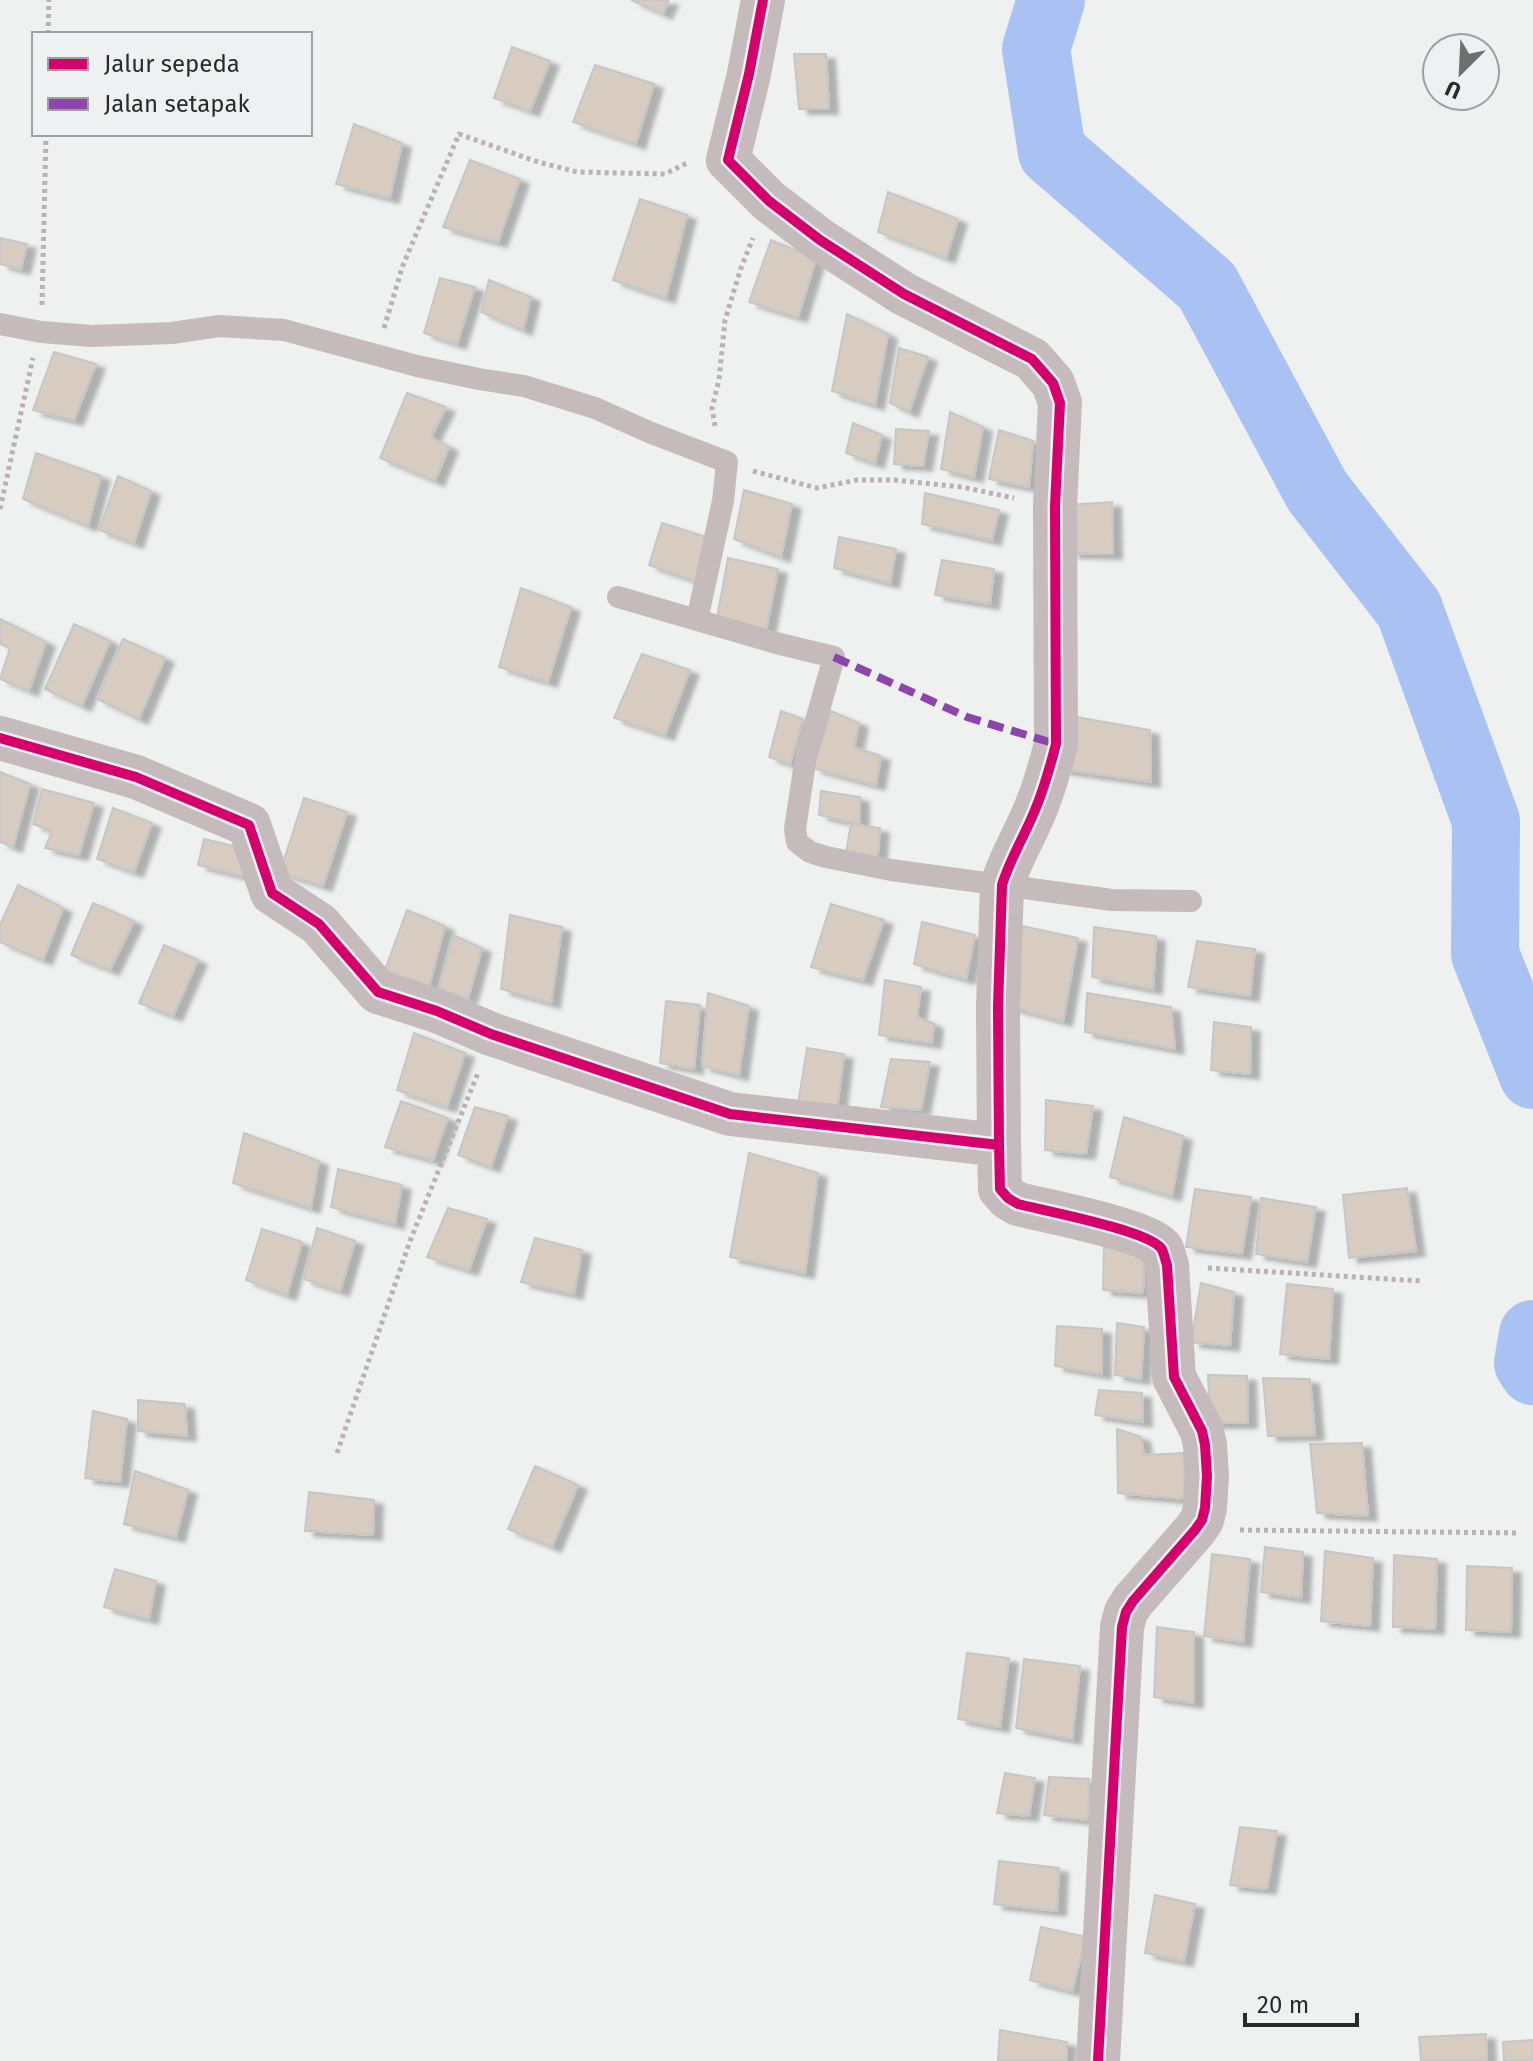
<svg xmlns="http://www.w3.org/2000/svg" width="1533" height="2061" font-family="'Fira Sans',sans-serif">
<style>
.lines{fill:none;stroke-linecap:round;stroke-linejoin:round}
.river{stroke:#aac2f3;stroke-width:68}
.building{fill:#d7ccbf;stroke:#c5c6c6;stroke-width:2;filter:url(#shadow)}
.path{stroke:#b9b1b4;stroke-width:5;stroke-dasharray:4 4;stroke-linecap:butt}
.lane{stroke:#c5babc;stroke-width:22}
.street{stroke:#c5babc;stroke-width:44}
.quiet{stroke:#8e44ad;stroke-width:8;stroke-dasharray:16 8;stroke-linecap:butt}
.cycleway-casing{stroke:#eef0f1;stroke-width:15}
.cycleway{stroke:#d6006c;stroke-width:10}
</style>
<defs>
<filter id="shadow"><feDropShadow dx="9" dy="5" stdDeviation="2" flood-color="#0004"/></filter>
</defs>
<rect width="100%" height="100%" fill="#eff0f0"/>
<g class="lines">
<path class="river" d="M1051,0L1036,49L1052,152L1207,286L1317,491L1409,609L1486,821L1485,954L1533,1075
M1533,1334L1528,1363L1533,1371"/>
</g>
<path class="building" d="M631,0H669L663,14Z
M512,47L550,61L530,111L494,98Z
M794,54H826L829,109H799Z
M595,65L654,84L636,144L573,122Z
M354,124L402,143L390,198L336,184Z
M470,160L520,179L498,242L443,227Z
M888,192L958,219L946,258L878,232Z
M640,199L687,215L666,298L613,280Z
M0,238L27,244L21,269L0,264Z
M771,240L816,259L798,317L749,302Z
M440,278L475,287L457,344L424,333Z
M489,280L531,297L523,330L481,312Z
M847,314L888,334L875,405L832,391Z
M899,348L928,357L909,412L890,403Z
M54,352L96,364L74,420L33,410Z
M407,393L446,407L431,437L449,447L435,481L380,458Z
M950,412L983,427L974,477L941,469Z
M853,423L882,435L875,463L846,453Z
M896,429L929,431L923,466L894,464Z
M999,430L1033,441L1029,487L989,479Z
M36,453L101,476L88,526L23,499Z
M118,476L151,491L134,543L99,530Z
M744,490L792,504L781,557L734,539Z
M925,493L999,510L992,540L922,524Z
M1112,502L1113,554L1070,553L1068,505Z
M662,523L709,538L696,581L649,565Z
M839,537L896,549L890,583L834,568Z
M728,558L778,569L766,631L717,618Z
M942,560L994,569L990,604L935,595Z
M521,588L571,607L548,682L499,667Z
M0,619L46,642L29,691L0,679L10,648L0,644Z
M74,624L110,641L82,706L45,689Z
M123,639L165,658L139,719L97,699Z
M642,654L690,670L665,735L614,718Z
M781,711L803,719L790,764L769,757Z
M831,711L859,723L854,747L881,756L876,785L813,768Z
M1065,715L1150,730L1151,782L1060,769Z
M0,772L30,784L13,847L0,842Z
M42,789L94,803L79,855L45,848L52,831L33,824Z
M821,791L860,797V824L819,815Z
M304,798L347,812L323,886L280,872Z
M113,808L152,823L134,872L97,859Z
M851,824L880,828L877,865L845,858Z
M204,839L247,849L244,876L198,865Z
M18,885L63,908L43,960L0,942V925Z
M93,903L134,921L110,970L71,955Z
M831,904L884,920L863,980L811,967Z
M407,910L445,926L429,986L385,970Z
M510,915L562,927L551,1003L501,989Z
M922,922L975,935L966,979L914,964Z
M1017,925L1078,938L1063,1021L1008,1006Z
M1094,927L1156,936L1153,989L1092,977Z
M453,935L482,948L468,999L439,988Z
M1197,941L1255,949L1250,996L1188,987Z
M164,945L198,960L173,1016L139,1003Z
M885,980L921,987L917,1017L934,1024L932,1043L879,1035Z
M708,993L749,1006L739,1075L702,1066Z
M1087,993L1171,1007L1175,1049L1085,1032Z
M666,1001L700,1005L694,1069L660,1063Z
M1214,1022L1251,1027L1250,1074L1211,1070Z
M414,1033L465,1053L447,1107L397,1090Z
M807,1048L844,1054L837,1109L798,1104Z
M891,1059L930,1062L921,1110L881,1107Z
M1046,1100L1093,1106L1086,1154L1045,1150Z
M401,1101L448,1118L433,1160L385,1147Z
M475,1107L508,1116L491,1167L458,1155Z
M1124,1117L1183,1136L1172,1196L1110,1177Z
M244,1133L319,1161L311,1208L233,1183Z
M749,1153L818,1173L805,1273L730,1257Z
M338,1169L402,1185L395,1224L331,1207Z
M1407,1188L1416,1251L1349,1258L1343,1195Z
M1195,1189L1251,1197L1242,1254L1186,1247Z
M1261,1198L1316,1207L1307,1262L1256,1254Z
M448,1208L487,1219L469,1270L427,1257Z
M317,1228L355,1241L340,1291L304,1279Z
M262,1229L302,1242L287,1295L246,1280Z
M535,1238L582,1250L574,1294L521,1282Z
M1104,1247L1144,1253L1143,1293L1103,1290Z
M1201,1283L1234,1292L1230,1346L1191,1342Z
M1287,1284L1333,1289L1329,1359L1280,1354Z
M1117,1323L1144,1327L1141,1379L1115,1375Z
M1057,1326L1102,1329V1374L1055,1366Z
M1208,1375L1247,1376L1248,1423H1210Z
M1263,1378L1310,1379L1315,1435L1268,1436Z
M1099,1390L1142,1393L1143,1422L1095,1415Z
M138,1400L185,1404L187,1436L138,1431Z
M93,1411L127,1419L120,1482L85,1478Z
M1117,1429L1141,1437L1144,1455L1184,1453V1499L1118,1493Z
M1362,1443L1368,1516L1317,1513L1310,1444Z
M535,1466L578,1485L552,1547L508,1529Z
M135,1471L188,1490L176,1537L124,1524Z
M309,1492L374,1500L373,1535L305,1531Z
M1265,1547L1303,1552L1301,1598L1261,1592Z
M1325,1551L1373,1558L1370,1626L1321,1621Z
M1212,1554L1250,1559L1243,1642L1204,1636Z
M1394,1555L1437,1559L1435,1629L1393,1627Z
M1467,1566L1512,1568L1511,1632L1466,1630Z
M115,1569L156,1581L149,1619L104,1607Z
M1157,1627L1194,1632V1703L1154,1697Z
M967,1653L1009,1658L1000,1727L958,1719Z
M1024,1659L1080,1666L1072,1739L1016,1728Z
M1005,1773L1035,1778L1029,1816L997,1813Z
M1049,1777L1089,1779L1088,1820L1044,1815Z
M1240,1827L1277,1831L1267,1889L1230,1885Z
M999,1861L1059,1868L1057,1911L994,1904Z
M1155,1895L1195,1904L1184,1961L1145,1953Z
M1041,1927L1086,1937L1072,1991L1030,1980Z
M1000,2030L1067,2042L1066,2061H998Z
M1486,2034L1487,2061H1421L1419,2037Z
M1533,2040V2061H1504L1503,2042Z"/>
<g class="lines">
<path class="path" d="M48,34L49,0
M42,305L46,134
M384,328L403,265L459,134L538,162L577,172L665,174L687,163
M715,426L712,408L719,380L725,320L741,268L753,238
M753,471L817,488L857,480H894L962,487L1014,498
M0,509L33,358
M1208,1268L1422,1281
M337,1453L410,1241L478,1073
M1240,1530L1520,1533"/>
<path class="lane" d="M0,324L41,332L92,336L172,333L219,326L284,330L417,366L479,379L524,386L595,408L649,432L727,462L723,501L697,620L780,644L834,657L806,756L795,829L797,842L810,852L826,857L891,870L1112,900L1191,901
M618,597L697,620"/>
<path class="street" d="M0,738L136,777L249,825L272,893L319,924L378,992L437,1011L491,1034L730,1114L999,1145L998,1007L1002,885C1010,859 1025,835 1035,810C1044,789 1050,767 1056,744L1055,506L1060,403L1053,383L1032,359L904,294L820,240L769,201L728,160L749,74L763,0
M999,1145L1000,1189L1008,1198L1018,1204C1046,1211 1146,1230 1161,1248C1164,1252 1165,1260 1167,1265L1174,1377L1202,1431L1205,1445L1207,1476L1205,1508L1202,1520L1195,1530L1133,1601L1126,1612L1122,1627L1098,2061"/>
<path class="quiet" d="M834,657L967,717L1056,744"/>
<defs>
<path id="cycleway" d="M0,738L136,777L249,825L272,893L319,924L378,992L437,1011L491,1034L730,1114L999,1145L998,1007L1002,885C1010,859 1025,835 1035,810C1044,789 1050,767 1056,744L1055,506L1060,403L1053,383L1032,359L904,294L820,240L769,201L728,160L749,74L763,0
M999,1145L1000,1189L1008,1198L1018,1204C1046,1211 1146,1230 1161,1248C1164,1252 1165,1260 1167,1265L1174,1377L1202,1431L1205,1445L1207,1476L1205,1508L1202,1520L1195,1530L1133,1601L1126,1612L1122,1627L1098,2061"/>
</defs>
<use href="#cycleway" class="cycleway-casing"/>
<use href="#cycleway" class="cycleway"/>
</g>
<rect x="32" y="32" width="280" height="104" fill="#eef0f1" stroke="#9fa1a1" stroke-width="2"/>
<rect x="48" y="58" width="40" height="12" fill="#d6006c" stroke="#9fa1a1" stroke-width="2"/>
<text x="104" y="72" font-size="24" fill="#292a2a">Jalur sepeda</text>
<rect x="48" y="98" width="40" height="12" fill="#8e44ad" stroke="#9fa1a1" stroke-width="2"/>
<text x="104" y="112" font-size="24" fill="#292a2a">Jalan setapak</text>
<g transform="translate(1461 72) rotate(204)"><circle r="38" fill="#eef0f1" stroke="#9fa1a1" stroke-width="2"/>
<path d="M0-6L14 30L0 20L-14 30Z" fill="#6e6f6f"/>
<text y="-12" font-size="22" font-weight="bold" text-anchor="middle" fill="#292a2a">U</text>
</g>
<path d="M1245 2013v12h112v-12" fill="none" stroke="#292a2a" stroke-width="4"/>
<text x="1257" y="2013" font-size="24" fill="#292a2a" stroke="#eef0f1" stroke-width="6" paint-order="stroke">20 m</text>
</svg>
